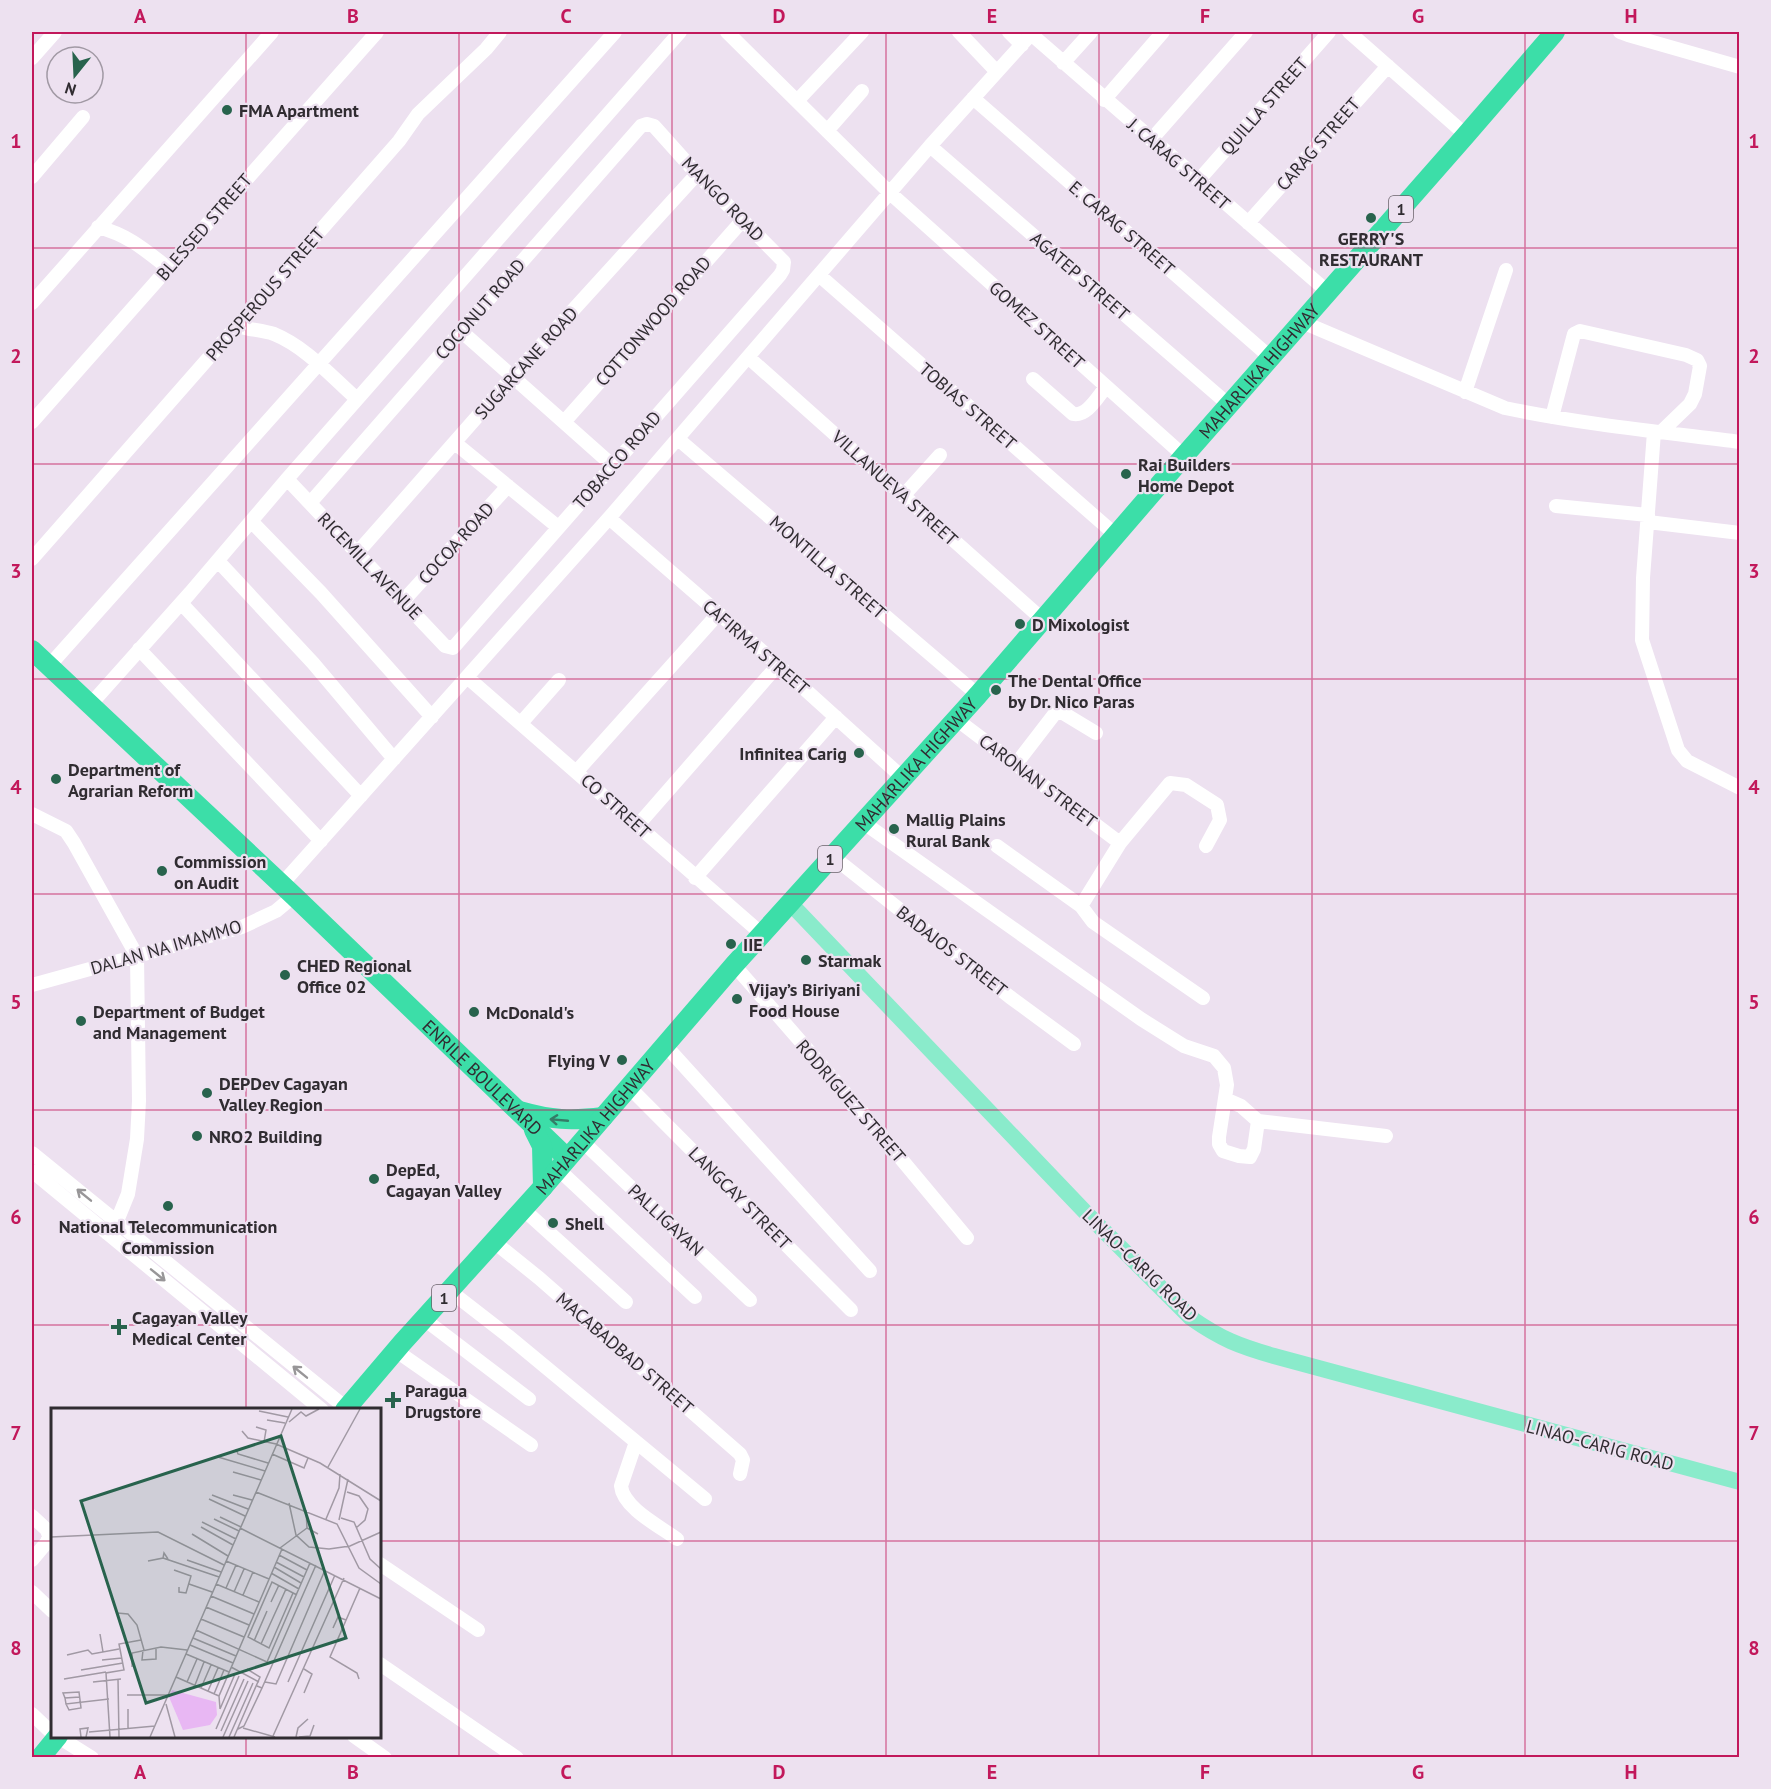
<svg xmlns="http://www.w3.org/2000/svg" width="1771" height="1789" font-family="'PT Sans',sans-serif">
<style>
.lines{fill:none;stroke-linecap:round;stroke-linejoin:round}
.minor{stroke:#fff;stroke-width:14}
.major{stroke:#8aebcb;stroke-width:16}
.highway{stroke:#3cdea8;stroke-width:20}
.oneway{stroke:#357c67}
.oneway2{stroke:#989698}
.grid{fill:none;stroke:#c2185b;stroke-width:1.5;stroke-opacity:0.55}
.poi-dot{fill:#28634d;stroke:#ede1f0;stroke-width:2}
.labels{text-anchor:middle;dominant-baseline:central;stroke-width:4.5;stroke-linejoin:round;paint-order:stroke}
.shield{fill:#ede1f0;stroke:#69626a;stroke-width:1.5}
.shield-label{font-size:16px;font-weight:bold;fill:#302c31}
.street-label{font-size:18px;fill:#302c31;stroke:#ede1f0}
.poi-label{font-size:18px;font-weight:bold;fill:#302c31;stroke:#ede1f0;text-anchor:start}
.inset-road{fill:none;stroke:#a199a4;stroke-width:1.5}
.view{fill:#28634d;fill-opacity:0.15;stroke:#28634d;stroke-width:3}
.inset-edge{fill:none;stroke:#302c31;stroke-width:3}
.neatline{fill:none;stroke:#c2185b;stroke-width:2}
.grid-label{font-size:20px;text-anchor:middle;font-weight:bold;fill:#c2185b}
</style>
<rect width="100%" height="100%" fill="#ede1f0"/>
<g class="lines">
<path class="minor" d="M727,32L890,193L1184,456
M959,32L997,72
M1009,32L1022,45
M1349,32L1466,135
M1620,32L1628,35L1740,67
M1031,34L1328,292
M32,58L55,32
M1063,63L1091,32
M973,98L1271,358
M1104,100L1163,32
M797,101L862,32
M827,131L862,91
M1151,140L1246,32
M930,146L1229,405
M32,177L83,117
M1198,181L1329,32
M1248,223L1388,66
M98,227C128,235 144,249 168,268
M820,276L1117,536
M32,303L272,32
M1302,322L1505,408C1582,424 1661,432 1740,442
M237,326C250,330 262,330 274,334C306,347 332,377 357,399
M461,331L612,465
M748,357L1042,619
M1033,379L1073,414C1087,417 1098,396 1106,387
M1465,392L1506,270
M1552,417L1574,334L1580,331L1686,355L1697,360L1700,366L1695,394L1690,404L1661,432
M32,422L377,32
M564,422L742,221
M1654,432L1643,578L1642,640L1678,750L1687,761L1740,788
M678,439L978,695
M455,443L558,527
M287,479L445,646L453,648L780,275L783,270L784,262L697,174L654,126L647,124L641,126L310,503
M904,495L940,455
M1556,506L1648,515
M609,518L778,665L903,778
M251,521L321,593L432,717
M1648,522L1740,533
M358,552L513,376L697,174
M32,559L399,141L418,114L486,49L500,32
M218,561L313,663L394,759
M404,600L508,486
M181,603L361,796
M139,649L321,841
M49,666L615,32
M467,677L763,935
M90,705L190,593L287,479L680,32
M956,719L1120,843
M521,723L559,680
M1016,764L1056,712L1063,713L1096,733
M577,771L718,614
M32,814L66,831L74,843L137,956L139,1101L137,1139L128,1194L117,1221L107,1233
M864,823L1141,1019L1184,1046L1214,1056L1224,1068L1227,1085L1219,1137V1144L1223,1151L1239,1156L1250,1157L1254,1149L1258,1121L1386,1136
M638,825L778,665
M997,846L1081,906
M832,856L1010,997L1074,1044
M695,878L836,717
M281,885L609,518L930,146L1033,32
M734,965L862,1112L967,1238
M32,985L242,927L276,911L294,896
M1203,998L1093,922L1081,906L1120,843L1170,783L1186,785L1217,805L1220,820L1206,846
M665,1045L870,1271
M628,1086L851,1310
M1225,1099L1241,1106L1258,1121
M582,1141L750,1300
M32,1153L346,1408
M558,1169L695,1297
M32,1171L322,1410
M523,1209L626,1302
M493,1241L539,1278L740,1454L743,1460L740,1474
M450,1291L508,1336L705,1499
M424,1319L529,1399
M395,1350L531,1445
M636,1442L621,1486C623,1508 661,1527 677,1539
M32,1516L47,1530L49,1536L47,1542L32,1560
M380,1564L478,1630
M32,1592L52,1611
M380,1664L517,1758
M32,1714L52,1733
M57,1736L92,1758
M354,1736L385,1758"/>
<path class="major" d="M790,903L1088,1215L1191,1318C1221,1339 1239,1346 1274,1356L1740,1482"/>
<g class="highway">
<path id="s1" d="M32,650L294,896L567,1158"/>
<path d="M520,1111C551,1120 571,1121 603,1117"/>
<path d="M534,1130L542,1146L543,1187"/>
<path id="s2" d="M345,1410L402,1343L543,1187L734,965L978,695L1184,456L1466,135L1555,32"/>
<path d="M40,1758L58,1736"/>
</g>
</g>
<defs><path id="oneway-shaft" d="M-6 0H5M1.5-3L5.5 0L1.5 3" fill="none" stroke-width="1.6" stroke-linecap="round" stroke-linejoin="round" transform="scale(1.5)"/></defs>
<use class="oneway" href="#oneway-shaft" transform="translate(559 1120) rotate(-175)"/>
<g class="oneway2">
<use href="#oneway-shaft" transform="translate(84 1195) rotate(-141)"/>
<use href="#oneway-shaft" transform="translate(158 1275) rotate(39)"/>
<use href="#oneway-shaft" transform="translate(300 1372) rotate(-141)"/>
</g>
<path class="grid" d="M246,32V1410M459,32V1758M672,32V1758M886,32V1758M1099,32V1758M1312,32V1758M1525,32V1758M32,248H1740M32,464H1740M32,679H1740M32,894H1740M32,1110H1740M32,1325H1740M32,1541H52M380,1541H1740M246,1736V1758"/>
<g class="poi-dot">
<circle cx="227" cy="110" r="6"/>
<circle cx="1371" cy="218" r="6"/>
<circle cx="1126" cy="474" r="6"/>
<circle cx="1020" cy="624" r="6"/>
<circle cx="996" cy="690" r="6"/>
<circle cx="859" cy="753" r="6"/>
<circle cx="56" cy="779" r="6"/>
<circle cx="894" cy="829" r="6"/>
<circle cx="162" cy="871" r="6"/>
<circle cx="731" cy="944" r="6"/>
<circle cx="806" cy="960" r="6"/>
<circle cx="285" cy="975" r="6"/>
<circle cx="737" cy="999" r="6"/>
<circle cx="474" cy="1012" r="6"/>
<circle cx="81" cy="1021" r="6"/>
<circle cx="622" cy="1060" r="6"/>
<circle cx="207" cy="1093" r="6"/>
<circle cx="197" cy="1136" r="6"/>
<circle cx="374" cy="1179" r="6"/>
<circle cx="168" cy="1206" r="6"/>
<circle cx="553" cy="1223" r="6"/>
<path d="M116 1318h6v6h6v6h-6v6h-6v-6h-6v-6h6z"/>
<path d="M390 1391h6v6h6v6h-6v6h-6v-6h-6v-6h6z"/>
</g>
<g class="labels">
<g class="shield">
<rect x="1389" y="196" width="24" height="26" rx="4.5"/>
<rect x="818" y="846" width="24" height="26" rx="4.5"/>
<rect x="432" y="1285" width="24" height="26" rx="4.5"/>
</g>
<g class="shield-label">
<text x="1401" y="209">1</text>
<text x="830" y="859">1</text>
<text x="444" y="1298">1</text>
</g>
<g class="street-label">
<text transform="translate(1264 106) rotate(-49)">QUILLA STREET</text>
<text transform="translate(1318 144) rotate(-49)">CARAG STREET</text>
<text transform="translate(1179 164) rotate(41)">J. CARAG STREET</text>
<text transform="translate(723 199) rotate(46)">MANGO ROAD</text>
<text transform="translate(204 227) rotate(-49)">BLESSED STREET</text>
<text transform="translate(1122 228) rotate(41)">E. CARAG STREET</text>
<text transform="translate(1080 276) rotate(41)">AGATEP STREET</text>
<text transform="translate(265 294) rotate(-49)">PROSPEROUS STREET</text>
<text transform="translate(480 309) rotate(-49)">COCONUT ROAD</text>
<text transform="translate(653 321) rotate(-49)">COTTONWOOD ROAD</text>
<text transform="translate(1037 325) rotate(42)">GOMEZ STREET</text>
<text transform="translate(526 363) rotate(-48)">SUGARCANE ROAD</text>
<text stroke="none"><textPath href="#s2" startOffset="1384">MAHARLIKA HIGHWAY</textPath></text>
<text transform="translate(968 406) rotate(41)">TOBIAS STREET</text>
<text transform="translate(617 460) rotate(-49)">TOBACCO ROAD</text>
<text transform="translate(895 488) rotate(42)">VILLANUEVA STREET</text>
<text transform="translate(456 543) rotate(-48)">COCOA ROAD</text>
<text transform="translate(370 566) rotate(46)">RICEMILL AVENUE</text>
<text transform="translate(828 567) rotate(41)">MONTILLA STREET</text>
<text transform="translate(756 647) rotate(41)">CAFIRMA STREET</text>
<text stroke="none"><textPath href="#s2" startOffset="862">MAHARLIKA HIGHWAY</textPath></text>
<text transform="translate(1038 781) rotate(37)">CARONAN STREET</text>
<text transform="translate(616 806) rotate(42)">CO STREET</text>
<text transform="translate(166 947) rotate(-16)">DALAN NA IMAMMO</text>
<text transform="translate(952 951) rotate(38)">BADAJOS STREET</text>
<text stroke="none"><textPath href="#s1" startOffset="621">ENRILE BOULEVARD</textPath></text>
<text transform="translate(851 1101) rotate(49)">RODRIGUEZ STREET</text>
<text stroke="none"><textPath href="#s2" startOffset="378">MAHARLIKA HIGHWAY</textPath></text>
<text transform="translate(740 1198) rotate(45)">LANGCAY STREET</text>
<text transform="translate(666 1220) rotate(43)">PALLIGAYAN</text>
<text transform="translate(1140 1265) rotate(44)">LINAO-CARIG ROAD</text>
<text transform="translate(625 1353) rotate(41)">MACABADBAD STREET</text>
<text transform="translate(1600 1445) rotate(15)">LINAO-CARIG ROAD</text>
</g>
<g class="poi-label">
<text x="239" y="110">FMA Apartment</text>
<text x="1371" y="238" text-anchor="middle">GERRY'S<tspan x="1371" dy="21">RESTAURANT</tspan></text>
<text x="1138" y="464">Rai Builders<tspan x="1138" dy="21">Home Depot</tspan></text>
<text x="1032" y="624">D Mixologist</text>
<text x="1008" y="680">The Dental Office<tspan x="1008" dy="21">by Dr. Nico Paras</tspan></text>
<text x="847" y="753" text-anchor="end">Infinitea Carig</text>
<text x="68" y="769">Department of<tspan x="68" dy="21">Agrarian Reform</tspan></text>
<text x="906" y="819">Mallig Plains<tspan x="906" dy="21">Rural Bank</tspan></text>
<text x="174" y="861">Commission<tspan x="174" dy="21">on Audit</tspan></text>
<text x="743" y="944">IIE</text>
<text x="818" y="960">Starmak</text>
<text x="297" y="965">CHED Regional<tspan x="297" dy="21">Office 02</tspan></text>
<text x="749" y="989">Vijay’s Biriyani<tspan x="749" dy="21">Food House</tspan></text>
<text x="93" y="1011">Department of Budget<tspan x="93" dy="21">and Management</tspan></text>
<text x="486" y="1012">McDonald's</text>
<text x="610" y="1060" text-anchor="end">Flying V</text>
<text x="219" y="1083">DEPDev Cagayan<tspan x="219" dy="21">Valley Region</tspan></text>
<text x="209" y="1136">NRO2 Building</text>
<text x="386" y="1169">DepEd,<tspan x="386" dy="21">Cagayan Valley</tspan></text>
<text x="565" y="1223">Shell</text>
<text x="168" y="1226" text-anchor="middle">National Telecommunication<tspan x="168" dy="21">Commission</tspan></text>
<text x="132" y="1317">Cagayan Valley<tspan x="132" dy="21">Medical Center</tspan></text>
<text x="405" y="1390">Paragua<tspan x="405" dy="21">Drugstore</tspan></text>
</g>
</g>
<g transform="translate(51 1408)">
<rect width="330" height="330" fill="#ede1f0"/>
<path d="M121,282L165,294L166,307L159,317L132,322L118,289Z" fill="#e8b7f3"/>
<path class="inset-road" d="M208,3L237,9M216,12L234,15M238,14L250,4L255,8L268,1M205,19L215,22L213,34M191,23L197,30L225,36L269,55L330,93M185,41L187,46L217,55M221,46L253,60L257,50M167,49L214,63M277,59L309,1M182,64L210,72M205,84L286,116L308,160L330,176M296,84L308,88L317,101L314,112L305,120M161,87L197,101M182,87L201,92M158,91L194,108M238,95L245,127L258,139L278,141L299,138L330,124M255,102L256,120L267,126M169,109L190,119M290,110L303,114L319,151L330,161M163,111L188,123M275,111L288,80L289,66M288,112L297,71M151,114L185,131M150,119L182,137M189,120L330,191M141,126L177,148M0,129L107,124L173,157M229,140L256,120M228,147L256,162M112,150L168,169M136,152L170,164M97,153L112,150L113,145L117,151M175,153L218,171M225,154L253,169M223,159L250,175M123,162L140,168L135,185L128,184V179M220,165L248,181M138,176L161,184M165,176L208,194M175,180L185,157M183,184L193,161M242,185L218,240L197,229L221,174L246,187M192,187L202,164M160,188L203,206M220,194L228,177M155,199L198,217M66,205L77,206L86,217L93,242M150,211L193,229M282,220L287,209L295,212M145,222L216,254L259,155M49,226L52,244M142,230L185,248M203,233L216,203M210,236L235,181M139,237L182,255M92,242L91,252L105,251V240M135,246L178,264M16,247L37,242L41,246L68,241M51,252L71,250M81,259V245L110,239L136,242M180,259L208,274M253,261L261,266L253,285M30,262L72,255M125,269L168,288M13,271L55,264M67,271L68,329M308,271L306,265L279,249L309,180M42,274L70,271M136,274L146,251M214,274L225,276L274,162M237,274L284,167M144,277L153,254M206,278L211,280L265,157M150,280L160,257M157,283L167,260M163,286L173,262M76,287H117M29,289L14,290L15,296L58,291M14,290L12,285L28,284L30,300L18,302L15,296M115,296L124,329M77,301V321M169,301L168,288L231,141M169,301L184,266M192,320L224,329M165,321L188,268M187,321L193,318L211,280M170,323L193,271M38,324L104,318M222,328L293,170M30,329L29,321L37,320L35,329M59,329L55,265L73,262L68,236L90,232M99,329L241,1M172,329L197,273M178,329L202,275M183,329L209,269L196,261M245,329L247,320L257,311M248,329L259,328L263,317"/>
<path class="view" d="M230,28L295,230L95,295L30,93Z"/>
<rect width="330" height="330" class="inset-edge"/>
</g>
<rect width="1771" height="1789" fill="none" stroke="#ede1f0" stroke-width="66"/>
<g transform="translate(75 75) rotate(198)"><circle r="28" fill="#ede1f0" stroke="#a199a4" stroke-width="1.5"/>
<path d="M0-4.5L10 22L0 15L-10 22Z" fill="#28634d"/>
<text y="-9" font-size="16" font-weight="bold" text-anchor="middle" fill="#302c31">N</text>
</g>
<rect x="33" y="33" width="1705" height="1723" class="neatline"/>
<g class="grid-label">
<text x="140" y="23">A</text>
<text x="353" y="23">B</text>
<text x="566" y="23">C</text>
<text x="779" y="23">D</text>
<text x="992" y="23">E</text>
<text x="1205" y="23">F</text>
<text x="1418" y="23">G</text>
<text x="1631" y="23">H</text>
<text x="16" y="148">1</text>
<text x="1754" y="148">1</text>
<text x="16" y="363">2</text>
<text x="1754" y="363">2</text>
<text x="16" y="578">3</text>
<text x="1754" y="578">3</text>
<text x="16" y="794">4</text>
<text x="1754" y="794">4</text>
<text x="16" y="1009">5</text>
<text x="1754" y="1009">5</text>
<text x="16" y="1224">6</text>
<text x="1754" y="1224">6</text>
<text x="16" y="1440">7</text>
<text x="1754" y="1440">7</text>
<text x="16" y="1655">8</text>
<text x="1754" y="1655">8</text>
<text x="140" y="1779">A</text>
<text x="353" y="1779">B</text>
<text x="566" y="1779">C</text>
<text x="779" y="1779">D</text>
<text x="992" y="1779">E</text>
<text x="1205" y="1779">F</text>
<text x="1418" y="1779">G</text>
<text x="1631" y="1779">H</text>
</g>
</svg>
